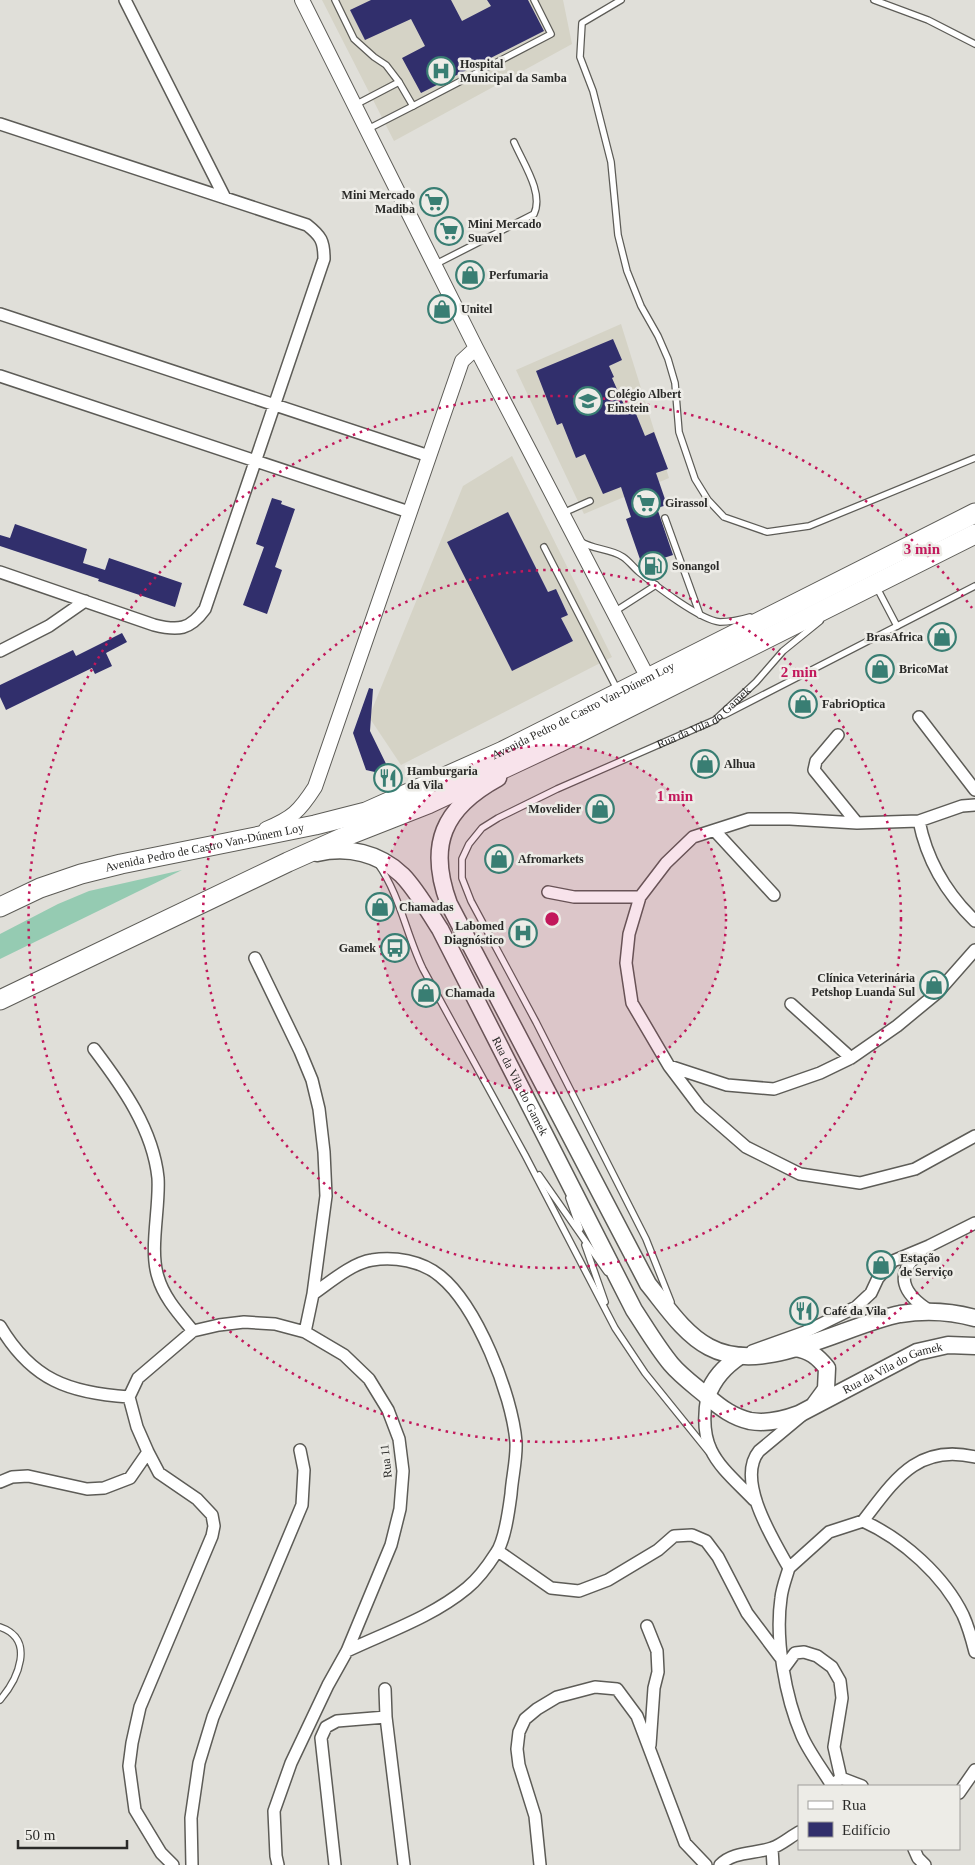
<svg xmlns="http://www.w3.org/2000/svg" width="975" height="1865" font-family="'Times New Roman',serif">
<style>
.built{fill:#d5d3c6}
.grass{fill:#95cbb2}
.building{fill:#312f6c}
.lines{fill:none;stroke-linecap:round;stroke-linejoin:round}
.service-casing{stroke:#5d5c57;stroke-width:8}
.minor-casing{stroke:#5d5c57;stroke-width:14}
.tertiary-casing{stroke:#5d5c57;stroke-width:16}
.secondary-casing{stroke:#5d5c57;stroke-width:19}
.trunk-casing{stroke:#5d5c57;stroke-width:21}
.service{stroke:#fff;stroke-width:5.5}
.minor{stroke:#fff;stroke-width:11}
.tertiary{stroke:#fff;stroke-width:14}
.secondary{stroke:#fff;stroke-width:16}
.trunk{stroke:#fff;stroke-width:19}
.ring{fill:none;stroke:#c2185b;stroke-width:2.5;stroke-dasharray:2.5 5}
.labels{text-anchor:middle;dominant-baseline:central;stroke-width:5;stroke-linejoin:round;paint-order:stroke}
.poi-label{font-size:12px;font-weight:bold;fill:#2a2a28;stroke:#edece7;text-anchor:start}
.street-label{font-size:12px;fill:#2a2a28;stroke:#edece7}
.centre{fill:#c2185b;stroke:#edece7;stroke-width:2.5}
.ring-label{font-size:15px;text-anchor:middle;font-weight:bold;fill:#c2185b;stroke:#edece7;stroke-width:5;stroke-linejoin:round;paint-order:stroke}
</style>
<rect width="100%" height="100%" fill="#e0dfd9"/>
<path class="built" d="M322,0H563L572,44L394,141Z
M621,324L669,478L584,514L516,370Z
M512,456L612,657L401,765L369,717L463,486Z"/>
<path class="grass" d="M182,870L0,959V934L58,904L89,891Z"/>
<path class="building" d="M371,0H451L462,21L491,6L487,0H528L544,31L421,93L402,58L425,46L411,19L365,40L350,10Z
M613,339L622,360L609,366L614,377L612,378L625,407L632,404L645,436L654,432L668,469L656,473L667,505L657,508L673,555L642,565L626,519L631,517L621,487L603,494L585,454L576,458L562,423L557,425L536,371Z
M272,498L282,501L281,504L295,509L275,567L282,570L267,614L243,605L264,547L256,544Z
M508,512L548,592L556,589L568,615L561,618L573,641L512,671L447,542Z
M15,524L87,549L83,563L105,570L109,558L182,583L175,607L98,581L99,579L0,546V535L10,538Z
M122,633L127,642L106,653L112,666L95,674L92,668L6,710L0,697V685L73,650L76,656Z
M369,688L373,689L370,731L392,776L366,770L353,733Z"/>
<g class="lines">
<defs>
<g id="service">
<path d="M335,0L354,39L374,57L386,65L399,82L413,106L551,34L534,0"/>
<path d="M621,0L582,23L580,57L593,91L611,162L618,235L627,271L641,306L658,336L668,359L675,383L679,432L695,479L708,500L724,517L767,532L809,526L975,458"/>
<path d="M874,0L928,20L975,44"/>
<path d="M355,105L399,82"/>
<path d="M368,129L413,106"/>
<path d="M434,265L534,214C544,193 523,163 514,142"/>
<path d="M563,513L590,501"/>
<path d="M665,518L700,615"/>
<path d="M580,541C592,550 610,548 623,557C629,561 634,568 639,572C656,586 700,620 720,622C731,622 740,620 750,617"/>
<path d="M544,547L617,689"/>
<path d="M876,586L897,626"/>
<path d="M614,612L656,585"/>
<path d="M724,715L975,586"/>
<path d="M378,864C400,895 406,934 423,969L525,1155L615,1328L645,1373L708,1451"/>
<path d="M539,1175L607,1272"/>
<path d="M569,1198L580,1229"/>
<path d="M585,1245L605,1302"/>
<path id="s1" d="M671,1302L646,1239L536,1022L471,901L462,878V859L469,844L482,828L498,818L557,789L715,720L756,682L783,651L820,621"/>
<path d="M0,1627C36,1639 18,1679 0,1700"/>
</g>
<path id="minor" d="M125,0L225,198
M0,124L307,225C321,236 324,241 324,259L205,609C190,630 178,631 154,625L0,572
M0,314L429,456
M0,376L409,512
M0,651L49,626L85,601
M919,717L975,790
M838,735L816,761L814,770L857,823
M975,805L962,806L919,821L857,823L790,819H749L693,837L666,863L640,897L629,934L626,963L632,1003L669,1066L700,1107L746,1147L800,1174L860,1183L915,1169L975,1136
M919,821C927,861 946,893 975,921
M715,831L774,895
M548,892L574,897H640
M255,958L300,1051L312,1080L319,1109L324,1152L326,1196L313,1294L305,1332
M791,1004L851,1058
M94,1049C122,1086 153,1129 158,1178C160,1207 149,1250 158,1277C164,1298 180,1315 193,1331
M669,1066L727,1085L774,1089L820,1073L851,1058L897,1026L937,993L975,950
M921,1252C893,1274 903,1294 930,1311
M313,1294C329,1283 352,1263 372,1260C394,1256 422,1261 440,1276C477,1306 512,1394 516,1442C517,1458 512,1478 511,1494C509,1509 505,1541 496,1553C489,1564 478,1579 467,1588C432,1617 387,1632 347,1651
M0,1326C32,1380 69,1393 129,1397
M752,1351L805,1332L856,1307L871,1293L878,1278L893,1261L929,1246L975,1223
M707,1396C697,1451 720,1465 754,1500
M801,1416L759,1451C735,1480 774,1541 789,1568C786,1578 782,1588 781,1598C775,1639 785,1697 802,1736C809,1752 822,1769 831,1784L830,1786
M0,1482L12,1477L28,1476L87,1489L104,1488L130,1478L148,1452
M863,1521C894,1481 917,1443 975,1457
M498,1551L551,1588L579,1591L608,1580L658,1550L674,1536L692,1535L706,1541L718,1557L747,1613L780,1657
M789,1568L829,1532L863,1521C903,1539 944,1576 963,1615C968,1626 972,1640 975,1652
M647,1626L657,1651L658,1672L654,1688L650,1745
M784,1668L795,1653L804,1652L817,1656L832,1667L840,1681L842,1698L834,1747L841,1778
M385,1689L386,1717L404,1865
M836,1782L841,1778L862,1786
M959,1793L975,1770
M772,1848L773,1865
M914,1849L918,1858L925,1865
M173,1865L161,1853L135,1810L129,1766L132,1743L140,1707L212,1536L214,1526L212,1515L197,1499L159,1473L148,1452L137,1427L129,1397L138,1378L193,1331L219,1325L244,1322L275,1324L305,1332L344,1355L369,1379L388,1410L399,1439L403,1471L400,1509L391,1545L347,1651L328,1685L291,1763L274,1811L276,1856L278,1865
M192,1865L191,1818L199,1763L213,1717L302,1505L304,1470L300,1450
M335,1865L321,1738L326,1727L337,1721L386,1717
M540,1865L535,1816L519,1765L517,1749L519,1732L525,1719L537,1709L557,1697L595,1687L617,1689L637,1716L685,1843L706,1865
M720,1865C733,1851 756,1854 772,1848C781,1845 790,1837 799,1832"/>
<path id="tertiary" d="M302,0L476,348L648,678
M266,829C292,818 299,812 315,787L462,361L476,348"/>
<g id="secondary">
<path d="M498,778C443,808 427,845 449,904L648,1284C666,1306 684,1334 709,1347C764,1377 844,1325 900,1314C925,1310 950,1311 975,1318"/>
<path id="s2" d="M317,853C348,846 379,853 402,875C416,889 429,912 440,929L634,1310C646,1328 657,1347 671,1364C681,1376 695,1386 708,1397C721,1408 733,1417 750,1421C767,1424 783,1420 799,1414L917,1352L948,1345L975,1346"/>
<path d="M795,1348C810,1350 818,1357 827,1368L826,1389L815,1404"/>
<path d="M707,1396C714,1378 724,1367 740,1356"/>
</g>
<g id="trunk">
<path id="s3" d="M0,907L40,888L81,874L121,864L315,825L366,812L503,751L975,513"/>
<path d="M0,1000L288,862L344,837L428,804L558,743L975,534"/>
</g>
</defs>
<use href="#service" class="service-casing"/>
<use href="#minor" class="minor-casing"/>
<use href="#tertiary" class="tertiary-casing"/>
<use href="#secondary" class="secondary-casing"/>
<use href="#trunk" class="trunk-casing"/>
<use href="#service" class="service"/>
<use href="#minor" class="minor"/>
<use href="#tertiary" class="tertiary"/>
<use href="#secondary" class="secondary"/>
<use href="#trunk" class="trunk"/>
</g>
<circle cx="552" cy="919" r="174" fill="#c2185b" fill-opacity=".12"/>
<g class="ring">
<circle cx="552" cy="919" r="174"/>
<circle cx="552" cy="919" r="349"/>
<path d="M972 1230A523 523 0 1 1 972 608"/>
</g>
<defs>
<symbol id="hospital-ring" viewBox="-11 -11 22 22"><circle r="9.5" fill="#edece7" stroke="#397e73" stroke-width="1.5"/><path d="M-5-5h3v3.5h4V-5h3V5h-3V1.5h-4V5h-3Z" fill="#397e73"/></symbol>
<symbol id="supermarket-ring" viewBox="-11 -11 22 22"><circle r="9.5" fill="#edece7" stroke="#397e73" stroke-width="1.5"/><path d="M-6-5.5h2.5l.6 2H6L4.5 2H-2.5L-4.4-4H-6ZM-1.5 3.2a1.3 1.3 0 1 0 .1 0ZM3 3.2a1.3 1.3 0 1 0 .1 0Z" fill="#397e73"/></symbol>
<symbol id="shop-ring" viewBox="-11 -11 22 22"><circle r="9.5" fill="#edece7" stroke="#397e73" stroke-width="1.5"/><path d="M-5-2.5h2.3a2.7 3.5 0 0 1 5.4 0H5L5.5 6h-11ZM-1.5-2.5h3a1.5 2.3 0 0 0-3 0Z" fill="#397e73"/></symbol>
<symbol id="university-ring" viewBox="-11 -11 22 22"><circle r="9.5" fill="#edece7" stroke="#397e73" stroke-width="1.5"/><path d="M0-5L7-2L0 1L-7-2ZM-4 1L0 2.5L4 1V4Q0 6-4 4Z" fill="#397e73"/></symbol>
<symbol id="fuel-ring" viewBox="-11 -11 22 22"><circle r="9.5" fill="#edece7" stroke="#397e73" stroke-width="1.5"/><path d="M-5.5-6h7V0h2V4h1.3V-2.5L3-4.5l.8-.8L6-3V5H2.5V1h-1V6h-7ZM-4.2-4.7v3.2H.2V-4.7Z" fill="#397e73"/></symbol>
<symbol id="restaurant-ring" viewBox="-11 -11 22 22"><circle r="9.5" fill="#edece7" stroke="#397e73" stroke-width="1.5"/><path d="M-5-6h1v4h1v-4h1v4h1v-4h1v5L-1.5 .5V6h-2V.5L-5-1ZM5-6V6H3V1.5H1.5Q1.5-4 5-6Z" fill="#397e73"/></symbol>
<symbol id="bus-ring" viewBox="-11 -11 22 22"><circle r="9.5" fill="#edece7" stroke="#397e73" stroke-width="1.5"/><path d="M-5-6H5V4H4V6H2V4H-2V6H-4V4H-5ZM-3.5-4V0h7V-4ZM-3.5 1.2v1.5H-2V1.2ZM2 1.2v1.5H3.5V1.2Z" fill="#397e73"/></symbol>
</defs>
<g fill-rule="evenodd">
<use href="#hospital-ring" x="425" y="55" width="32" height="32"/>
<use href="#supermarket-ring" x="418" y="186" width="32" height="32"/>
<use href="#supermarket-ring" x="433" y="215" width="32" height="32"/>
<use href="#shop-ring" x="454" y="259" width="32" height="32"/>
<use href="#shop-ring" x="426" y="293" width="32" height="32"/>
<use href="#university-ring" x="572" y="385" width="32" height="32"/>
<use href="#supermarket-ring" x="630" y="487" width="32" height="32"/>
<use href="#fuel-ring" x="637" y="550" width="32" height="32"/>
<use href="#shop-ring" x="926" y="621" width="32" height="32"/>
<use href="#shop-ring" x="864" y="653" width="32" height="32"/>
<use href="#shop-ring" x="787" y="688" width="32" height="32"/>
<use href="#shop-ring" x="689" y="748" width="32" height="32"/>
<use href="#restaurant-ring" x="372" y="762" width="32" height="32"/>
<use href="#shop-ring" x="584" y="793" width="32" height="32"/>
<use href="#shop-ring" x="483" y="843" width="32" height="32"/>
<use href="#shop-ring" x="364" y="891" width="32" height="32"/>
<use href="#hospital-ring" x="507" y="917" width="32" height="32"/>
<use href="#bus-ring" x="379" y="932" width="32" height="32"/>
<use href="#shop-ring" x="918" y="969" width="32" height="32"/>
<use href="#shop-ring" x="410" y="977" width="32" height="32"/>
<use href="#shop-ring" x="865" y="1249" width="32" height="32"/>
<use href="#restaurant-ring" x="788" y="1295" width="32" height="32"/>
</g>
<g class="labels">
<g class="poi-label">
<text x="460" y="64">Hospital<tspan x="460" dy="14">Municipal da Samba</tspan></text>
<text x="415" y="195" text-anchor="end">Mini Mercado<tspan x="415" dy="14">Madiba</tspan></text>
<text x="468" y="224">Mini Mercado<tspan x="468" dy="14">Suavel</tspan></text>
<text x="489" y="275">Perfumaria</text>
<text x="461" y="309">Unitel</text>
<text x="607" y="394">Colégio Albert<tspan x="607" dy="14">Einstein</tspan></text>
<text x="665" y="503">Girassol</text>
<text x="672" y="566">Sonangol</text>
<text x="923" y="637" text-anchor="end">BrasAfrica</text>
<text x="899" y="669">BricoMat</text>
<text x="822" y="704">FabriOptica</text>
<text x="724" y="764">Alhua</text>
<text x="407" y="771">Hamburgaria<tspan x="407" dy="14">da Vila</tspan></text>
<text x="581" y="809" text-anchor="end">Movelider</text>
<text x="518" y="859">Afromarkets</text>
<text x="399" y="907">Chamadas</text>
<text x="504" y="926" text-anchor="end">Labomed<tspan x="504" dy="14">Diagnóstico</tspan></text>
<text x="376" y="948" text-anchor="end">Gamek</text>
<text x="915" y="978" text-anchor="end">Clínica Veterinária<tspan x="915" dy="14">Petshop Luanda Sul</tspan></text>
<text x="445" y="993">Chamada</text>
<text x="900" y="1258">Estação<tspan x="900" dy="14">de Serviço</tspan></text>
<text x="823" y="1311">Café da Vila</text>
</g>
<g class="street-label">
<text stroke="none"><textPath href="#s3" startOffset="619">Avenida Pedro de Castro Van-Dúnem Loy</textPath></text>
<text stroke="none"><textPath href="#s1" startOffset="778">Rua da Vila do Gamek</textPath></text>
<text stroke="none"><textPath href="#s3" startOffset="214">Avenida Pedro de Castro Van-Dúnem Loy</textPath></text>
<text stroke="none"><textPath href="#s2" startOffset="334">Rua da Vila do Gamek</textPath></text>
<text stroke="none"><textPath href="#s2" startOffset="904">Rua da Vila do Gamek</textPath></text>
<text transform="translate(386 1461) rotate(-96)">Rua 11</text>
</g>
</g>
<circle cx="552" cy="919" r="8" class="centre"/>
<g class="ring-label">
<text x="922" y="554">3 min</text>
<text x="799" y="677">2 min</text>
<text x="675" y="801">1 min</text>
</g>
<rect x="798" y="1785" width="162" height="65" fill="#edece7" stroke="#9f9e9b"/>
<rect x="808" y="1801" width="25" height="8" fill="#ffffff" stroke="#9f9e9b"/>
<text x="842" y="1810" font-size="15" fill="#2a2a28">Rua</text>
<rect x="808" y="1822" width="25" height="15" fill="#312f6c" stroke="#9f9e9b"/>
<text x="842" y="1835" font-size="15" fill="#2a2a28">Edifício</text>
<path d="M18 1840v8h109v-8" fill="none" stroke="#2a2a28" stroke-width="2.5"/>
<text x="25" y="1840" font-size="15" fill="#2a2a28" stroke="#edece7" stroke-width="4" paint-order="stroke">50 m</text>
</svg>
